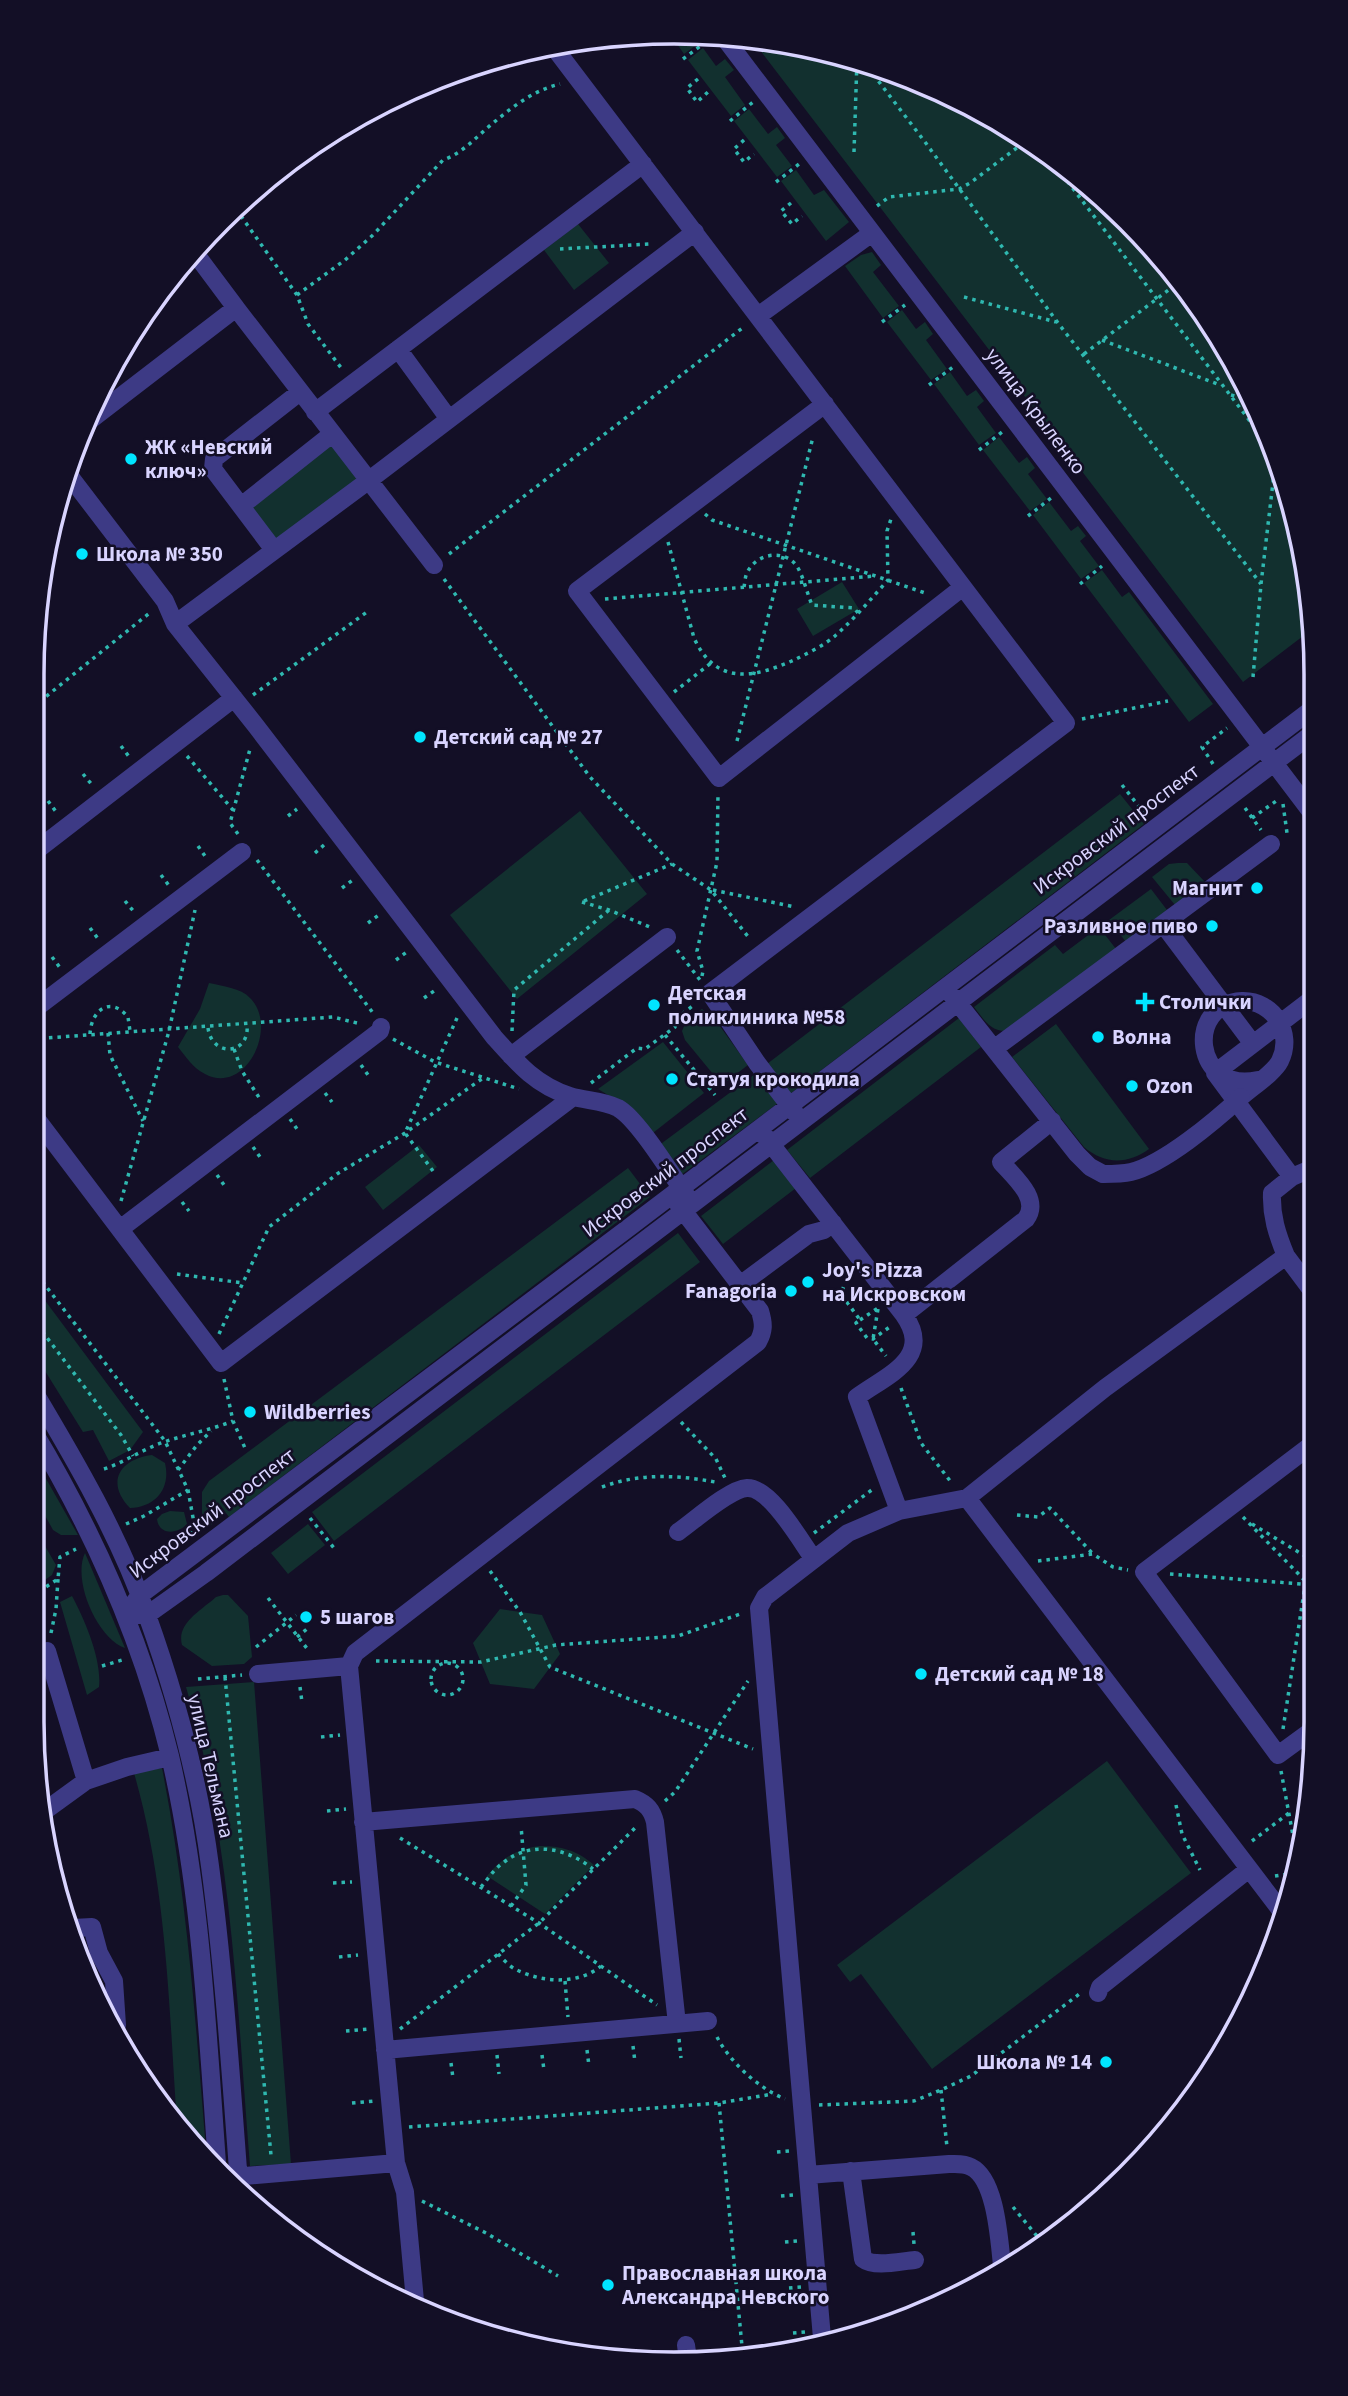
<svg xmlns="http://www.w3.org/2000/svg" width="1348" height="2396" font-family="'Source Sans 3',sans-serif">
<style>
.green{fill:#12302f}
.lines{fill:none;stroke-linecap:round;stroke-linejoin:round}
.path{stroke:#2fb8b0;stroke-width:3.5;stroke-dasharray:3.5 5;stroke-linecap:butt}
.minor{stroke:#3d3a85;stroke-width:18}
.minor-bridge{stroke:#3d3a85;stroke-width:18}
.poi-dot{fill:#00e5ff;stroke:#130f26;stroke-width:2.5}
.labels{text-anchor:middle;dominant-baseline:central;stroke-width:5;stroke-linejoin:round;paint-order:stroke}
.street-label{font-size:21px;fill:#d9d4ff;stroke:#130f26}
.poi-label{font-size:21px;font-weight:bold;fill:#d9d4ff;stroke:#130f26;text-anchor:start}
.rim{fill:none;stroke:#d9d4ff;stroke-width:3.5}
</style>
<rect width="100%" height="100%" fill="#130f26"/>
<path class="green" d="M670,34L693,35L699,43L684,54Z
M750,37L881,66L996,118L1128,219L1208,317L1282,467L1311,591V630L1243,682Z
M703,48L716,66L725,59L734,70L725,77L745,105L731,116L688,60Z
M749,109L768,134L777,127L785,138L776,145L792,166L777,177L734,121Z
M796,170L814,195L824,190L849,222L826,241L781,181Z
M578,224L609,263L574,290L544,250Z
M872,252L881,265L873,272L899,306L883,318L845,266L861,255Z
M902,310L916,329L925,322L933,334L926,340L947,369L931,380L887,322Z
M950,372L967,396L976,390L984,401L977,407L996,433L979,445L934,384Z
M999,437L1019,463L1027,457L1035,468L1028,474L1047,499L1030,511L983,450Z
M332,444L359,481L275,542L251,507Z
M1049,502L1071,531L1078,526L1086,536L1080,541L1099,566L1081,579L1033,515Z
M1102,570L1122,597L1129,592L1213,704L1189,722L1084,583Z
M842,582L859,609L813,636L797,609Z
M1120,794L1144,824L790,1094L767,1064Z
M580,811L647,894L517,999L450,915Z
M1178,863H1187L1205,882L1175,905L1152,877L1169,864Z
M1151,889L1167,910L1126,942L1109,920Z
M1099,927L1116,949L1007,1031C990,1032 983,1018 974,1007L1055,945L1063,954Z
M209,983C222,986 241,988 250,998C279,1026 246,1096 205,1074C193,1068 186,1057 178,1047L200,1009Z
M702,1009L714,1018L748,1065L722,1085L685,1040L682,1031L688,1017Z
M959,1018L981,1047L810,1178L787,1150Z
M1056,1024L1149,1149C1127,1165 1104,1164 1084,1147L1012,1057Z
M663,1042L704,1093L649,1136L623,1104L598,1089Z
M755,1074L778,1103L681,1175L658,1146Z
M419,1145L437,1167L383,1210L365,1187Z
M774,1160L796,1188L723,1244L701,1216Z
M628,1168L650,1197L229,1517L226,1513L207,1528L202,1525V1492L209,1481Z
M678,1233L700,1262L334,1541L312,1512Z
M32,1283L143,1432L130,1450L109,1461L93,1430L83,1432L32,1350Z
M32,1454L78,1535H61L53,1530L32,1492Z
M152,1455L165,1463C171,1488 156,1507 130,1508C105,1482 120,1459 152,1455Z
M170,1511L184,1512L187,1524C178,1534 159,1536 157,1519L162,1514Z
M308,1524L325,1545L288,1574L271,1553Z
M32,1536L41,1539L56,1565L52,1575L32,1589Z
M85,1553L125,1648C97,1638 72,1580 85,1553Z
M223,1595H228L248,1616L252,1657L244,1664L212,1666L182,1645C176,1623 202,1610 216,1597Z
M72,1596C85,1620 102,1660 99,1687L87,1695L60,1602Z
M500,1609L542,1615L560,1654L534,1689L490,1684L473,1643Z
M254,1682L291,2164L250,2166C237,2007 232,1842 186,1687Z
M1107,1761L1191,1873L932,2069L861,1974L850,1982L837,1965Z
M162,1768C186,1890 195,2013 205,2138L201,2148L177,2125C169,2008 167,1887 134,1773Z
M539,1846C561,1846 577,1850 594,1865L545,1914L487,1876C502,1858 515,1850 539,1846Z"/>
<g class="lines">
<path class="path" d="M644,33L649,40L657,34
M683,59L707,41
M863,61L925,142L1058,323L1261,584
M698,79L687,88L697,102L708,92
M730,121L753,102
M744,140L734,149L744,162L754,154
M854,152L857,60
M1052,161L1278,458
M776,182L799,164
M791,203L781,211L792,224L802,216
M877,206L889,197L959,189L970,183L1026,141
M236,209L297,295L308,324L342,369
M560,249L650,244
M297,295L345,260L373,235L443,160C463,153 476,137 492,124C512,107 534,90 560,84
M964,297L1056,322
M882,322L905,305
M1102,340L1220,385
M1084,354L1179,282
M929,385L953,367
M1231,395L1249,400
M979,450L1002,432
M705,514L712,520L928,594
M1028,516L1051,498
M668,542L694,638C716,686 754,678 794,660C808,653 825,645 836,635C855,618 871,599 888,580L887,531L891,519
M449,554L745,326
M444,579L590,777L672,864L711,890L750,939
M1080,584L1102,566
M744,587C745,582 745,575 748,571C758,552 787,549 798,568C804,579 807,593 812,605L854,608L858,613
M605,599L875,576
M1253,677L1261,584L1276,457
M674,692L711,663
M253,695L367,612
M33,707L152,611
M1082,719L1168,701
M737,741L813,437
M121,746L130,758
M187,756L233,810
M1213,764L1202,747L1227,728
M83,774L93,786
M1311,779L1308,776L1312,759
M1122,785L1145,814
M48,801L57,813
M1283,804L1287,833
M1245,808L1261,830
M288,816L297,809
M1252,818L1279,799
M238,834L230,823L250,749
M198,846L207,859
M315,853L324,845
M257,860L373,1013
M161,875L170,887
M342,888L354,879
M713,890L795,907
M125,901L135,913
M584,901L672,864
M582,902L609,910L650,927
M368,923L380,914
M90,928L99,940
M677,950L700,980
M52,957L61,969
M396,960L408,951
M702,976L703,971L697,951L717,862L718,794
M424,998L437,989
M208,1028C212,1058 250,1055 247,1025
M512,1031L514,990L609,910
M108,1033L110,1055L143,1121
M90,1034C91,1011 110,995 128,1017L130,1031
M665,1035L715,1095
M32,1039L333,1017L361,1024
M393,1039L435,1062L519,1089
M234,1049L242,1071L260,1099
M361,1065L368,1075
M591,1083L637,1048L645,1049L675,1027L676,1019L695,1004
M325,1093L332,1102
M290,1119L297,1129
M253,1147L260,1157
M433,1171L405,1133L457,1018
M217,1175L224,1185
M121,1201L169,1031L195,910
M182,1202L189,1211
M32,1268L165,1441L188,1490L194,1523L190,1535
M849,1271L841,1294L860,1320L856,1323L867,1338L873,1339L891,1326
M177,1274L243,1283
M878,1309L873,1339L886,1356
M32,1318L121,1435L133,1456
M860,1320L878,1308
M219,1334L269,1227L337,1174L405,1133L483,1078
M224,1379L233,1421L245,1448
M901,1388L921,1443L951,1482
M681,1422L716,1459L725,1478
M104,1469C125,1462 143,1449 164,1442C187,1434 211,1430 233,1421
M178,1470L197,1445L211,1431
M602,1487C639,1473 678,1475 715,1482
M1017,1515L1038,1517L1050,1508L1093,1554
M1243,1517L1315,1591
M310,1518L334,1548
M126,1524L144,1516L188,1490
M1252,1524L1310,1559
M32,1528L46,1534
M814,1533L873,1489
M1038,1561L1093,1554L1113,1567L1128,1570
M490,1571L520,1612L550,1667L753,1749
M1170,1574L1315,1585
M32,1596L58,1579L60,1557L76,1549
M268,1598L309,1651
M51,1633L56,1609L58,1579
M297,1637L307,1629
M256,1647L296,1615
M376,1661L481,1662L556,1645L678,1636L743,1613
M431 1679a16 16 0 1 1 32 0a16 16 0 1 1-32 0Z
M102,1666L122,1660
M225,1677L271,2155
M198,1679L242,1675
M300,1687L302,1702
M32,1713L39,1689
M1283,1729L1314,1527
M321,1737L340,1735
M1281,1771L1297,1857
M665,1801L675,1792L748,1681
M1176,1805L1182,1834L1200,1870
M327,1811L346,1809
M400,1838L539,1923L657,2005
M1252,1841L1289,1813
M1275,1876L1294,1873
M333,1883L352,1882
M481,1887C488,1879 494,1869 503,1863C531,1840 567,1848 593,1869
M511,1906L526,1885L521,1826
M498,1954C503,1959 509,1966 515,1969C542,1983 578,1985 601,1966
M339,1957L358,1955
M565,1981L568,2017
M400,2029L539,1923L638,1825
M346,2031L368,2029
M717,2037C730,2062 758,2088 785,2099
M679,2039L681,2058
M633,2046L635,2062
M587,2050L589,2066
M497,2055L499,2074
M542,2055L544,2070
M451,2063L453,2078
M941,2090L947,2147
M352,2103L374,2101
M719,2103L743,2357
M819,2105L914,2101L941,2090L971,2076L1082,1992
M409,2127L719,2103L773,2094
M777,2152L789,2151
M781,2196L793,2195
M422,2201L486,2233L558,2276
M1013,2207L1041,2241
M913,2232L914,2244
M785,2242L797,2241
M789,2288L801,2287
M793,2333L805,2332"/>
<path class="minor" d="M723,36L1312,813
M553,46L1066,723L710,993L757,1063L795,1113
M274,172L296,156
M192,249L236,308
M758,316L872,233
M398,349L449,419
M825,404L577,591L719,778L963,587
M315,412L643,164
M89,421L236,308L434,565
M68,474L165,601L175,624L256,726L494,1037C518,1064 536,1085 570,1096C586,1101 602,1100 618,1108C638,1119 673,1177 688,1198
M241,506L332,434
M274,550L213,469L214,459L300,392
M175,624L368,481L695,232
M33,853L234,698
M1163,924L1253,1044
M950,993L1077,1154L1090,1167L1103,1174
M32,1011L242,852
M995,1048L1271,844
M511,1056L667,937
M1241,1097C1252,1087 1274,1073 1280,1061C1294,1033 1273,1000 1242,1001C1185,1004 1193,1094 1258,1080
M32,1113L221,1363L573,1097
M764,1135L904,1315L1026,1219C1041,1199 1014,1177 1001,1162L1052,1121
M1292,1177L1215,1073L1312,999
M120,1229L380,1031L381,1027
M1286,1256C1277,1234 1271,1216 1272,1193L1292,1177L1313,1168
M740,1285L809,1234L824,1230L833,1223
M32,1388C75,1460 119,1535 147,1615C176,1696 199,1781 210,1866C224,1971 231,2078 239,2183
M32,1429C93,1530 142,1641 170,1756C201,1889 207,2027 217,2163
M1314,1443L1144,1572L1278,1755L1315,1728
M967,1498L1285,1916
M899,1511L857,1397C887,1375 934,1358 904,1315
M678,1532C694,1521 729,1489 747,1488C770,1487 800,1540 813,1558
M125,1615L140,1595L631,1226L1311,710
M125,1615H147L206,1573L1312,734
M47,1651L86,1781
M258,1674L349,1666
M46,1810L86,1781L127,1767L170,1757
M363,1822L635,1799C647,1804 652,1810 655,1822L677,2024
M75,1946L73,1928L92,1927L99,1953L114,1981L117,2025
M1098,1993L1100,1987L1249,1869
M385,2050L708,2021
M851,2171L863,2259C875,2268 901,2261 915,2260
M808,2175L949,2164C956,2164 964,2163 971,2167C996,2179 999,2239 1002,2265
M233,2177L396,2163
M415,2301L405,2192L396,2163L349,1666L355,1653L758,1342C764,1331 764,1324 760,1311L678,1204
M822,2338L759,1608L765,1597L848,1533L899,1511L967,1498L1105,1388L1286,1256L1313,1292
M686,2345L688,2360"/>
<path class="minor-bridge" d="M1103,1174C1112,1174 1122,1174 1131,1172C1164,1164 1215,1121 1241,1097"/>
</g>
<g class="poi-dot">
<circle cx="131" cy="459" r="7"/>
<circle cx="82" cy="554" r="7"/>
<circle cx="420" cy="737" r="7"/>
<circle cx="1257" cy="888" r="7"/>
<circle cx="1212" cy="926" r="7"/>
<path d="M1141.5 991.5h7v7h7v7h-7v7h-7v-7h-7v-7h7z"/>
<circle cx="654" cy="1005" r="7"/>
<circle cx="1098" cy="1037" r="7"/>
<circle cx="672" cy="1079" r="7"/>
<circle cx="1132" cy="1086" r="7"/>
<circle cx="808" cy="1282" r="7"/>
<circle cx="791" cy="1291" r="7"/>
<circle cx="250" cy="1412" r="7"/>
<circle cx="306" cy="1617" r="7"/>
<circle cx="921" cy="1674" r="7"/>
<circle cx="1106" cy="2062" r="7"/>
<circle cx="608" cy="2285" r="7"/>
</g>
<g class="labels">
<g class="street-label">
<text transform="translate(1036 411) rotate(53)">улица Крыленко</text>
<text transform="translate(1116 829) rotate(-37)">Искровский проспект</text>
<text transform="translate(665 1172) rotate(-37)">Искровский проспект</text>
<text transform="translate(212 1513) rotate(-37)">Искровский проспект</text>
<text transform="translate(211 1766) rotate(77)">улица Тельмана</text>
</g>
<g class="poi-label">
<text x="145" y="447">ЖК «Невский<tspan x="145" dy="24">ключ»</tspan></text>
<text x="96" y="554">Школа № 350</text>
<text x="434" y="737">Детский сад № 27</text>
<text x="1243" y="888" text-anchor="end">Магнит</text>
<text x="1198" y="926" text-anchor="end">Разливное пиво</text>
<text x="668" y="993">Детская<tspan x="668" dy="24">поликлиника №58</tspan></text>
<text x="1159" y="1002">Столички</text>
<text x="1112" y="1037">Волна</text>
<text x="686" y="1079">Статуя крокодила</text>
<text x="1146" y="1086">Ozon</text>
<text x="822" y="1270">Joy's Pizza<tspan x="822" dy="24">на Искровском</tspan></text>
<text x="777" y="1291" text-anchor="end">Fanagoria</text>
<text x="264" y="1412">Wildberries</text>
<text x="320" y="1617">5 шагов</text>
<text x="935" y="1674">Детский сад № 18</text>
<text x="1092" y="2062" text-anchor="end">Школа № 14</text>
<text x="622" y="2273">Православная школа<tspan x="622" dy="24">Александра Невского</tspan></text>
</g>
</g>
<path d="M0 0H1348V2396H0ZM674 44H674A630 630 0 0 1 1304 674V1722A630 630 0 0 1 674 2352H674A630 630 0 0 1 44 1722V674A630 630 0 0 1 674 44Z" fill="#130f26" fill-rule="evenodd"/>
<path class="rim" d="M674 44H674A630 630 0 0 1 1304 674V1722A630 630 0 0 1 674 2352H674A630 630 0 0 1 44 1722V674A630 630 0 0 1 674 44Z"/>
</svg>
